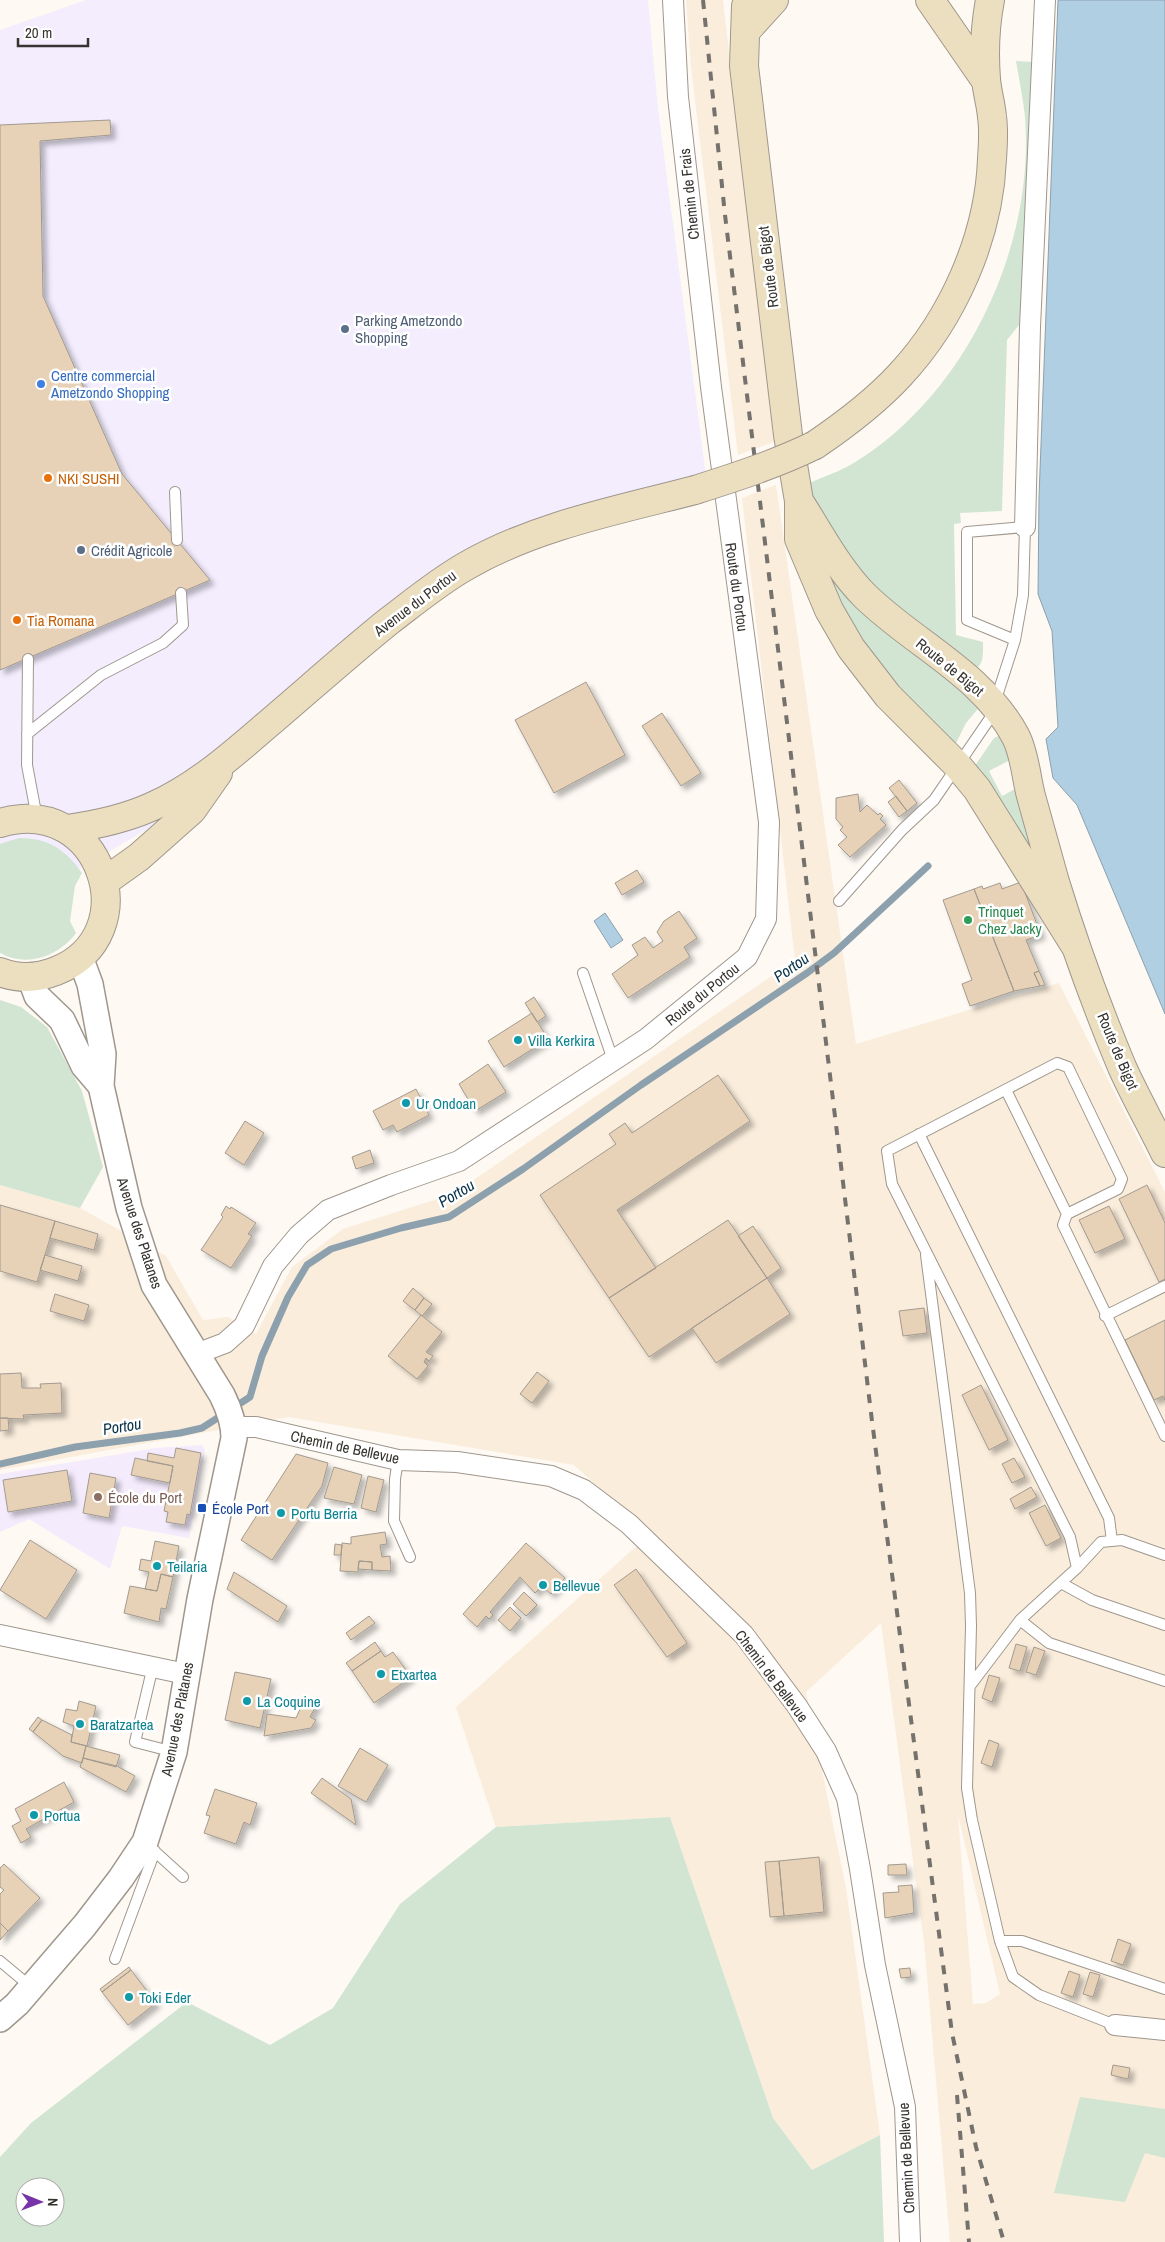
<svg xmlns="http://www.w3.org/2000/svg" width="1165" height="2242" font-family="'Archivo Narrow',sans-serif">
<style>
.commercial{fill:#f3edfe}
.built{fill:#faeddc;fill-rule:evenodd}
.education{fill:#f4ecfd}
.green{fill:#d1e5d2;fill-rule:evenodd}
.water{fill:#b0cfe2;stroke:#8ca0ad}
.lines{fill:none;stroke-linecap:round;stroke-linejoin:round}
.stream{stroke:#8ca0ad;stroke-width:7}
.building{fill:#e7d2b7;stroke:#a29a90;filter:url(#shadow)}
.service-casing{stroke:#9f978d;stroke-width:12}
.minor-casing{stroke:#9f978d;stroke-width:22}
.tertiary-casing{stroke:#9f978d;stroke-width:28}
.secondary-casing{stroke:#9f978d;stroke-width:30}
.service{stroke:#fff;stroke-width:10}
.minor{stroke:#fff;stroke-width:20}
.tertiary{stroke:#fff;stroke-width:25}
.secondary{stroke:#ecdfc0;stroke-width:28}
.rail{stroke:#75716d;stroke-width:4;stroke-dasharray:9 9;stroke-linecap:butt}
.secondary-bridge-casing{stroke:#9f978d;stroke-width:30;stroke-linecap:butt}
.secondary-bridge{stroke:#ecdfc0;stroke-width:28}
.service-dot{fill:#5c6f8a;stroke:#fff;stroke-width:2}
.shop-dot{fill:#3f7fe0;stroke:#fff;stroke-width:2}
.food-dot{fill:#e8710a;stroke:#fff;stroke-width:2}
.leisure-dot{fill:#2e9e5b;stroke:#fff;stroke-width:2}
.culture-dot{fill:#0f9aa8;stroke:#fff;stroke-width:2}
.education-dot{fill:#8d6e63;stroke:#fff;stroke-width:2}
.transit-dot{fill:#1a4fb4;stroke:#fff;stroke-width:2}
.labels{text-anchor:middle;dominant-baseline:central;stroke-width:5;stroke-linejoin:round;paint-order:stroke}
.street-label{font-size:15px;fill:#373430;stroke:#fff}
.service-label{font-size:15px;fill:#4e5e75;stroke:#fff;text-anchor:start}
.shop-label{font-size:15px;fill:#366cbe;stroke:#fff;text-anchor:start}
.food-label{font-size:15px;fill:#c56008;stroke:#fff;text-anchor:start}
.leisure-label{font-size:15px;fill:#27864d;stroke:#fff;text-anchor:start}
.culture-label{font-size:15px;fill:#0d838f;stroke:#fff;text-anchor:start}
.education-label{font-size:15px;fill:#785e54;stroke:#fff;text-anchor:start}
.transit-label{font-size:15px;fill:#164399;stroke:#fff;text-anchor:start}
.water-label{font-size:16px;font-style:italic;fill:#073146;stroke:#fff}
</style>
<defs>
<filter id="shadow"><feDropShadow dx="4.5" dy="4.5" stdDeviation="2.5" flood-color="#0004"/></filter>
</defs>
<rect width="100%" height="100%" fill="#fef9f3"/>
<path class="commercial" d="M86,0H648L658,109L707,484L513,541L380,622L180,810L21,903L0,911V30Z"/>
<path class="built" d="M686,0H723L774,442L738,455L691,67Z
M776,485L856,1044L1059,983L1165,1192V2242H950L924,1942L881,1623L806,1692L846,1888L880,2135L812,2170L773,2118L670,1817L496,1827L456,1707L650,1534L574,1465L289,1417L0,1470V1185L80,1208L166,1256L203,1320L228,1317L256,1334L292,1267L343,1229L453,1194L795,960L742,498ZM958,1815L1000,1994L986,2003L973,2004Z"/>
<path class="education" d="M202,1445L205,1450L189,1538L122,1526L110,1569L29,1519L0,1532V1474L156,1448Z"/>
<path class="green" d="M1016,61L1034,62L1028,220L1019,325L1007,340L1002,511L960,513L961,523L954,524L956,635L983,642C983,651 984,664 976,669L889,603L844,557L805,485C822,477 842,471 857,461C967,392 1035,246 1025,117C1023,98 1019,79 1016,61Z
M834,568L982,704L966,723L953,749L882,677L822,577Z
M1003,734L1012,759L989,771L1002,796L1017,788L1038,862L974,767L994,738Z
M19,838C48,838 65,849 82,873L75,886L70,921L76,933C59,956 27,968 0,953V844Z
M0,1000L21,1007L47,1027L82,1091L103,1167L80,1208L0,1185Z
M670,1817L773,2118L812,2170L880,2135L884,2242H0V2157L31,2123L187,2002L270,2045L333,2008L400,1904L496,1827ZM25,2187H55V2217H25Z
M1080,2097L1165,2109V2158L1145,2153L1125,2202L1054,2193Z"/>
<path class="water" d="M1058,0H1165V1014L1077,805L1053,778L1046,739L1058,727L1052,631L1038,594L1039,497Z
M605,913L623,940L611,948L594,921Z"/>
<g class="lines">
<path class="stream" d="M0,1464L75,1447L180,1433L202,1428L250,1397L262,1356L288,1297L307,1265L331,1249L401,1228L449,1217L523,1169L641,1085L807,973L834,953L928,866"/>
</g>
<path class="building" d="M110,120L111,135L40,141L43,296L122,474L210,580L0,670V125Z
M586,682L625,755L554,793L515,720Z
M662,713L701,773L681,786L642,726Z
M899,780L917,803L907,811L889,788Z
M858,794L860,812L867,805L878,815L880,813L883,816L880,819L886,825L850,857L838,845L847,837L840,830L843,827L836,819V798Z
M896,796L907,811L899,817L888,802Z
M637,870L644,882L622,895L615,883Z
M1021,882L1041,935L1026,940L1039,971L1034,973L1040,986L1014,991L974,889L982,886L983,889L1000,883L1002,889Z
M974,889L1014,991L970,1006L962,984L972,980L943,900Z
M679,911L697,938L684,947L690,957L628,998L612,974L638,955L632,945L645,937L653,948L663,941L657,932L664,921Z
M1039,971L1045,985L1040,986L1034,973Z
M534,997L546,1016L537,1022L525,1003Z
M532,1013L548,1039L504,1067L488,1041Z
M488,1064L506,1092L475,1111L459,1084Z
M718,1075L750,1121L617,1210L656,1268L609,1298L540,1195L616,1144L609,1134L625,1123L632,1133Z
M416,1089L429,1115L397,1132L393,1125L383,1130L373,1111Z
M245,1121L264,1133L244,1165L225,1153Z
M370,1150L374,1163L356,1169L352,1157Z
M1147,1185L1165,1223V1279L1159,1282L1119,1199Z
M0,1205L55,1221L37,1282L0,1271Z
M226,1206L230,1209L231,1207L256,1223L248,1234L252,1236L231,1268L201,1250L223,1217L221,1215Z
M1109,1206L1125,1239L1095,1253L1079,1220Z
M728,1220L767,1278L649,1357L609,1298Z
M55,1221L98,1234L94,1250L50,1238Z
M753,1226L781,1268L767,1278L738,1236Z
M45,1255L82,1266L78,1281L40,1270Z
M767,1278L790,1314L716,1363L692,1328Z
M413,1288L424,1298L415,1310L403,1301Z
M55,1294L89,1305L84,1321L50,1311Z
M424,1298L432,1304L422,1316L415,1310Z
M924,1308L927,1333L903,1336L899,1311Z
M421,1315L442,1332L426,1352L433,1356L429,1361L426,1358L424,1362L428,1366L417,1379L388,1356Z
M1165,1320V1400L1163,1396L1154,1400L1125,1340Z
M537,1372L549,1381L532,1403L520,1394Z
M21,1373L22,1388H41L40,1384L61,1383L62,1413L23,1415L24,1419L0,1418V1374Z
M981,1385L1008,1440L989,1450L962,1395Z
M0,1418H8L9,1430L0,1431Z
M176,1448L201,1453L190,1515L187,1514L185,1525L166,1522L168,1512L164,1511L173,1466L147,1461L148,1453L174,1458Z
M296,1454L328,1463L322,1486L272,1560L241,1540Z
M135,1458L173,1466L170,1483L131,1475Z
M1014,1458L1025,1477L1012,1483L1002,1464Z
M334,1467L362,1475L354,1504L324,1498Z
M67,1470L72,1501L8,1512L3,1480Z
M90,1473L116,1478L109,1518L83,1513Z
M368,1476L384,1480L376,1512L361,1508Z
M1031,1487L1037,1497L1015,1509L1010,1499Z
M1045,1505L1061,1538L1046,1546L1029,1513Z
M385,1532L387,1544L380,1545L382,1557L390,1556L391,1571L372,1570V1562L359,1561L358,1572L340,1571L342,1543L351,1544V1537Z
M30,1540L77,1570L46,1619L0,1590Z
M155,1541L179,1546L173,1577L161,1574L157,1591L145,1589L149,1572L139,1570L141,1559L151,1561Z
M526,1543L565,1578L551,1594L542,1586L535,1593L520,1577L490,1612L493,1615L489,1619L486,1616L477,1627L463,1614Z
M335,1544L342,1545L341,1555H334Z
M359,1561L372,1562V1570L358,1569Z
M636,1569L687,1643L667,1657L614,1585Z
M234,1572L287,1606L278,1622L227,1589Z
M161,1574L173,1577L166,1609L161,1608L159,1622L124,1613L130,1586L157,1591Z
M524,1592L537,1605L526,1616L513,1604Z
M510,1607L521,1618L510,1631L498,1620Z
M369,1616L375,1623L351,1640L346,1633Z
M375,1642L381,1651L352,1671L346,1663Z
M1016,1644L1027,1647L1020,1671L1009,1668Z
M1034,1647L1045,1651L1036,1675L1026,1672Z
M381,1651L385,1657L393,1652L411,1677L374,1703L352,1671Z
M235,1672L271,1679L260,1728L225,1720Z
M989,1675L1000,1678L992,1702L982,1698Z
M305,1698L317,1704L310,1717L316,1720L311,1728L264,1736L267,1714L296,1718Z
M79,1701L96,1706L87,1746L71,1742L74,1726L63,1722L66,1709L77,1711Z
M38,1717L42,1720L33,1732L29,1729Z
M42,1720L72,1735L71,1742L86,1746L82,1763L63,1756L33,1732Z
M989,1740L999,1744L992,1767L981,1763Z
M86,1746L120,1755L116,1767L83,1758Z
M360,1748L388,1765L366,1802L338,1786Z
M83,1758L117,1766L135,1776L126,1792L80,1767Z
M322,1778L351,1799L356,1825L311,1793Z
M64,1782L74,1802L26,1829L31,1837L21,1843L12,1826L21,1821L15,1809Z
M215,1789L257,1803L250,1825L244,1822L236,1844L204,1833L210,1816L206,1815Z
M819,1857L824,1912L784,1916L779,1861Z
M779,1861L784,1916L770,1917L765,1862Z
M4,1864L40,1898L8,1931L0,1923V1894L4,1890L0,1887V1868Z
M906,1864L907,1875H888V1865Z
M912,1885L914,1913L885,1918L883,1893L899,1892L898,1886Z
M0,1923L8,1931L0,1940Z
M1118,1939L1131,1944L1123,1965L1111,1961Z
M129,1967L131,1970L102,1992L100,1989Z
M910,1968L911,1977L901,1978L899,1969Z
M131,1970L156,2003L128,2025L102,1992Z
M1069,1971L1080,1975L1073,1997L1061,1993Z
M1090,1972L1100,1975L1093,1997L1083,1994Z
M1113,2065L1130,2068L1128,2079L1111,2075Z"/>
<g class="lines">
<defs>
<path id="service" d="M175,492L177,540
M28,659L27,765L37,818
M27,734L101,675L163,643L183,625L181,593
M839,901L902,830L934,800L997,708V696L1015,640L1023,595L1025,527L967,532V620L1015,640
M583,973L613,1060
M1006,1090L1067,1214
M919,1134L1109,1518L1112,1541
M926,1255L970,1593L971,1626L967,1788L972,1820L1000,1941L1013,1977L1039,1995L1115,2025
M1105,1316L1165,1286
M398,1460L395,1479L394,1521L410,1557
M1077,1568L1070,1537L892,1184L887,1151L1057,1063L1068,1067L1122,1179L1118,1189L1067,1214L1063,1225L1165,1436
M1061,1583L1092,1600L1165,1625
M1020,1620L1049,1643L1165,1681
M153,1666L135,1742L174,1752
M970,1686L1020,1620L1077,1568L1101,1542L1122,1540L1165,1555
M151,1848L183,1877
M1000,1941H1022L1165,1989
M115,1959L155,1851
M0,1961L31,1987"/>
<path id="minor" d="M1025,527L1030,327L1045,0
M196,1354L225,1343L244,1326L273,1266L299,1235L328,1210L391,1185L459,1161L646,1039L747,957L766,919L769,822L711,387L678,97L673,0
M234,1427H256L398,1460L457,1462L551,1476L584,1490L629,1524L744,1635L797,1706L826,1751L847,1798L860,1869L875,1965L905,2107L910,2242
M0,1635L186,1674
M1115,2025L1165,2030"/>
<path id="tertiary" d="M30,977L37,996L62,1020L84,1066L101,1086
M0,2019L17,2004L85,1925L121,1878L145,1842L174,1752L200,1599L234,1438C234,1422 229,1409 222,1395L154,1285L129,1208L101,1086L103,1054L90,984L80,957"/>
<path id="secondary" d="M750,0L746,6L744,66L788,435L799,501V539L829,610L851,648L888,696L957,765L977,789L1076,947
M930,0L986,81
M745,32L774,0
M815,445C846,424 875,402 900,375C953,318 989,237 992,159C993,145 994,130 992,117C991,104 987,92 986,79C984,53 985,26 990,0
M799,501C819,532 838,569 865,596C914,644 983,674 1016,737C1025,755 1026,777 1031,796C1039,825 1047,854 1055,882C1074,944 1097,1007 1122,1067C1135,1096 1151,1124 1165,1153
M0,823C102,793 148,935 56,971C38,978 18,979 0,972
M67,829C96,825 124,819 151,807C195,788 232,755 268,724C308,690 348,654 389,621C414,602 438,582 466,566C535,526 618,510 695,490
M104,882L139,857L192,810L218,773"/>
</defs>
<use href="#service" class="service-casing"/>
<use href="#minor" class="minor-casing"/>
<use href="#tertiary" class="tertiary-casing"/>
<use href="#secondary" class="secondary-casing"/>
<use href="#service" class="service"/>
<use href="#minor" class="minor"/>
<use href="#tertiary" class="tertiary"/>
<use href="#secondary" class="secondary"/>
<path class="rail" d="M703,0L725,215L816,960L872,1421L952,2033L976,2147L1004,2242
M957,2095L969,2242"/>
<defs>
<path id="secondary-bridge" d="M695,490C736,477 776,464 815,445"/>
</defs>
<use href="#secondary-bridge" class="secondary-bridge-casing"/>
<use href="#secondary-bridge" class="secondary-bridge"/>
</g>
<g class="service-dot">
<circle cx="345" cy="329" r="5"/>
<circle cx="81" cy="550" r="5"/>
</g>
<circle class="shop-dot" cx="41" cy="384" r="5"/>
<g class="food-dot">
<circle cx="48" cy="478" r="5"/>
<circle cx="17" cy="620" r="5"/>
</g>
<circle class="leisure-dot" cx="968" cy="920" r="5"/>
<g class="culture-dot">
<circle cx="518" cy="1040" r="5"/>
<circle cx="406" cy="1103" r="5"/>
<circle cx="281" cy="1513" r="5"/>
<circle cx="157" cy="1566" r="5"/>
<circle cx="543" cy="1585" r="5"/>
<circle cx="381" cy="1674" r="5"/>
<circle cx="247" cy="1701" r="5"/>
<circle cx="80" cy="1724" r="5"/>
<circle cx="34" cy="1815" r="5"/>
<circle cx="129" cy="1997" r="5"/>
</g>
<circle class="education-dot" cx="98" cy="1497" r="5"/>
<rect class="transit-dot" x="197" y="1503" width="10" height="10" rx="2.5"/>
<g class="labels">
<g class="street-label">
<text transform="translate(689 194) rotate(-96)">Chemin de Frais</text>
<text transform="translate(768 267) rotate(-97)">Route de Bigot</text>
<text transform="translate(737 587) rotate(82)">Route du Portou</text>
<text transform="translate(415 603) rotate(-37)">Avenue du Portou</text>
<text transform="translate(950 667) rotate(39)">Route de Bigot</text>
<text transform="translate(702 994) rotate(-39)">Route du Portou</text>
<text transform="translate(1118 1051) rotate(67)">Route de Bigot</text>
<text transform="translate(140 1233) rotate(72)">Avenue des Platanes</text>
<text transform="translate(345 1447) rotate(12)">Chemin de Bellevue</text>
<text transform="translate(772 1676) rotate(53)">Chemin de Bellevue</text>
<text transform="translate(177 1719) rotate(-79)">Avenue des Platanes</text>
<text transform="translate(906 2158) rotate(-93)">Chemin de Bellevue</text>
</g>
<g class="service-label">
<text x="355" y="320">Parking Ametzondo<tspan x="355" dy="17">Shopping</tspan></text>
<text x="91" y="550">Crédit Agricole</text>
</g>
<g class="shop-label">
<text x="51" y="375">Centre commercial<tspan x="51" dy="17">Ametzondo Shopping</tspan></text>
</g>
<g class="food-label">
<text x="58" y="478">NKI SUSHI</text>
<text x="27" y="620">Tia Romana</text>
</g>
<g class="leisure-label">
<text x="978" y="911">Trinquet<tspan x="978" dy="17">Chez Jacky</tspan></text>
</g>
<g class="culture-label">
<text x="528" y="1040">Villa Kerkira</text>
<text x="416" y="1103">Ur Ondoan</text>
<text x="291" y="1513">Portu Berria</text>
<text x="167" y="1566">Teilaria</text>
<text x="553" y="1585">Bellevue</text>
<text x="391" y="1674">Etxartea</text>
<text x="257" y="1701">La Coquine</text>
<text x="90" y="1724">Baratzartea</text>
<text x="44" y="1815">Portua</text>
<text x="139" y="1997">Toki Eder</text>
</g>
<g class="education-label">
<text x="108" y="1497">École du Port</text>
</g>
<g class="transit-label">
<text x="212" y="1508">École Port</text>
</g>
<g class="water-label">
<text transform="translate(791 967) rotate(-35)">Portou</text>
<text transform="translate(456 1193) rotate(-31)">Portou</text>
<text transform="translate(122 1426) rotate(-9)">Portou</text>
</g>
</g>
<g transform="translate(40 2202) rotate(91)"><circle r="24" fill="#ffffff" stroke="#afaeac"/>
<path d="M0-4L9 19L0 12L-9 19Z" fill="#7734a8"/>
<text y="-8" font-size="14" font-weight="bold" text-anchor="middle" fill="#373430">N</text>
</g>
<path d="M18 38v8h70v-8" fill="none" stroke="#373430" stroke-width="2.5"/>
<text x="25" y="38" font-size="15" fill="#373430" stroke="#ffffff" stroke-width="4" paint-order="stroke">20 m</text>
</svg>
